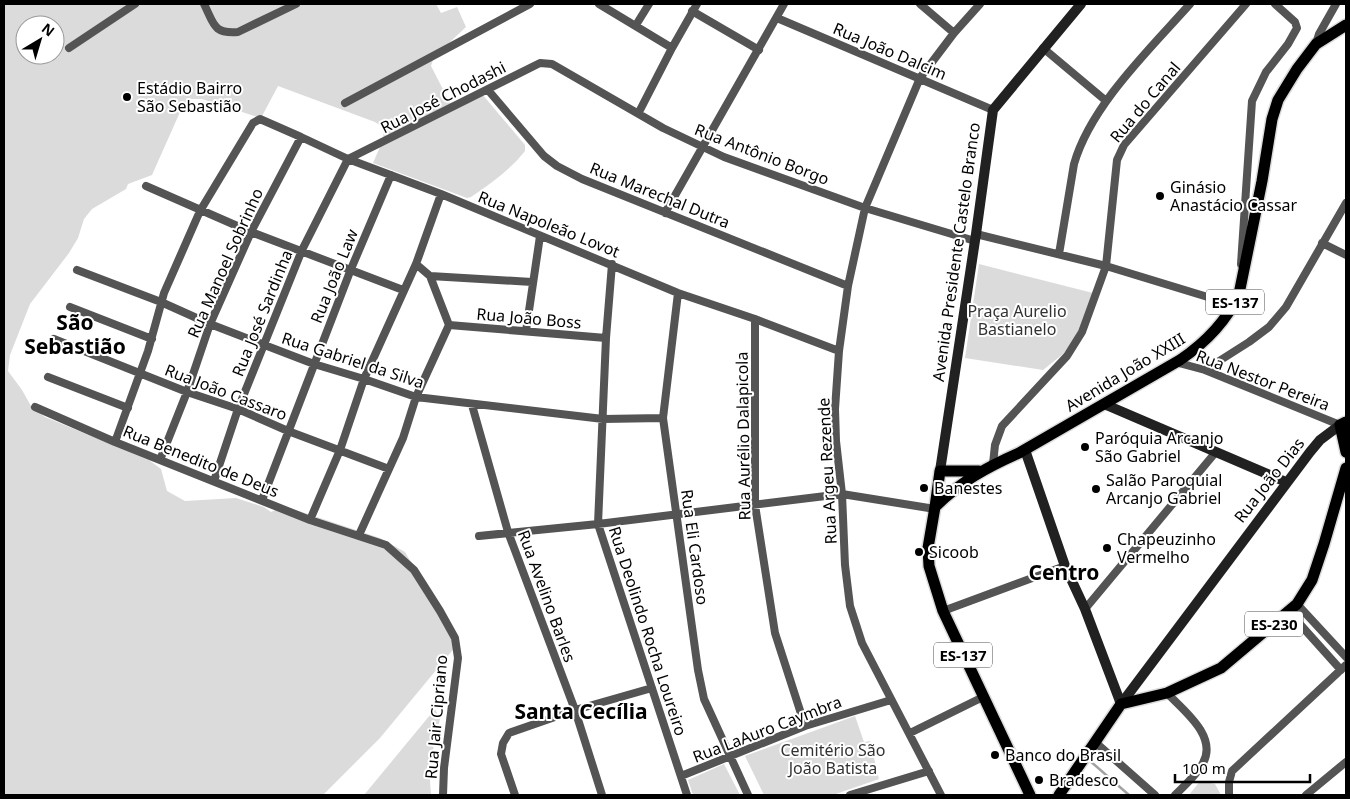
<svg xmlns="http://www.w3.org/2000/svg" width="1350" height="799" font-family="'Noto Sans',sans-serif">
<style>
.green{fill:#dbdbdb;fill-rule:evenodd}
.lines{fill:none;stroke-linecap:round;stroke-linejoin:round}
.stream{stroke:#a2a2a2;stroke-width:2.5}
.primary-casing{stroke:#dbdbdb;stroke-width:14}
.street{stroke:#545454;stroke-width:8}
.secondary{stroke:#212121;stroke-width:10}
.primary{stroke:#000;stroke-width:11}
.poi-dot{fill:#000;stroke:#fff;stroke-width:2}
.labels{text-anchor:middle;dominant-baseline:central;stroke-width:4;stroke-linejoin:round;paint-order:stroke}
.shield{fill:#fff;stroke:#4c4c4c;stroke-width:1}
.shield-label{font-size:15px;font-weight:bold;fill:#000}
.street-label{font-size:16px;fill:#000;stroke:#fff}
.poi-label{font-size:16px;fill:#000;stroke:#fff;text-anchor:start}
.park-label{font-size:16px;fill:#323232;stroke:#fff}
.district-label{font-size:21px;font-weight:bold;fill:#000;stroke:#fff}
</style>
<rect width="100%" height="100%" fill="#fff"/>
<path class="green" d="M4,4H436L441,13L457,7L466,27L434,57L431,66L450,103L482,94L525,145V151C510,170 491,183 471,197L467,198L373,163L383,140L384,128L375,122L278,86L261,118L202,99H188L180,112L152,175L128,184L126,189L92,209L84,219L78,238L69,253L30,304L10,355L8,371L22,390L31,406L45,417L149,460L161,469L167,491L185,501L236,498L264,507L271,512L284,506L380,538L405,552L430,594L456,646L380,738L323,795H4ZM25,25H55V55H25Z
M979,264L1093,293L1080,333L1063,354L1043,370L965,358Z
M435,709L440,719L429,767L431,795H364Z
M855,716L864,742L870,741L879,779L833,795H764L745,756Z
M724,764L740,795H693L688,780Z
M1200,781L1215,784L1221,795H1189Z"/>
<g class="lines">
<path class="stream" d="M1089,760L1129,795"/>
<defs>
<path id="primary" d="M1346,422L1340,425L1346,452
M979,471H940L935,507L928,548L929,566L943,611L1030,795
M935,507C960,482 987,467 1019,453L1180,360C1205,343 1226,322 1239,294L1262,181L1272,119L1278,100L1297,69L1316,44L1346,25
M1059,795L1121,704L1167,693L1221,668L1297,604L1312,580L1324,544L1346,468"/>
</defs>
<use href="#primary" class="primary-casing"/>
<path class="street" d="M204,4C214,24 213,34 238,32L296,4
M599,4L672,48
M920,4L954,33
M692,11L759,50
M777,18L993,110
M636,25L649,4
M1316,44L1319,34L1336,4
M69,48L135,4
M1043,48L1105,100
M488,90L544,156L557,166L582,179L848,286
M345,103L530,4
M639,112L672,48L697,4
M146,186L251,232L403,290
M665,213L784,4
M976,234L1106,266L1234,305
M1322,243L1346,255
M1059,254L1074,164C1091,105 1150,49 1190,4
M612,264L606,338L598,524L687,795
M1241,264L1252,101L1266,72L1288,44L1297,28L1295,22L1275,4
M77,270L161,302L210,324L314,364L364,379L416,397L603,419L663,418
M430,276L532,282
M678,293L663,418L698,670L704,699L748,795
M70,307L152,339
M755,319V505L775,633L805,726
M449,325L606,338
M526,331L540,236
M54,339L187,392L238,409L288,431L389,469
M1175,362L1205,370L1340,425
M1205,370L1249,342L1269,327L1286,307L1346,203
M48,377L128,408
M472,405L508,532L575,710L602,795
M35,407L115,442L310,520L386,545L414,570L440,611L455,638L458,658L444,768L443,795
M115,442L148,351L164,293L200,211L253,123L260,119L301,137L348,159L441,194L678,293L755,319L839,351
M160,460L187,392L210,324L251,232L301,137
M993,464L995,445L1002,426L1067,356L1082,332L1106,266L1117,160L1124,145L1246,4
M214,481L238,409L302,250L348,159L540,63L552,64L663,128L724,157L865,208L975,241
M262,500L351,269L391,175
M310,520L340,450L364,379L416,264L441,194
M359,535L403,438L416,397L449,325L430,276L416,264
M479,536L598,524L842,494L935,509
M1297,604L1346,657
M1085,609L1215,453
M943,611L1065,566
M1289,612L1341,670
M1167,693C1183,710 1218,736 1203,763C1197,775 1184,786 1175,795
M910,733L983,697
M1095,742L1155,795
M681,776L805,726L891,700
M515,795L501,754L503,743L509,733L575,710L652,688
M850,795L929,771
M941,795L862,643L850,606L845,565L842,494L836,441L835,409L839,351L848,286L865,208L920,78L954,33L980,4
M1229,795V782L1232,771L1346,665
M1306,795L1346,762"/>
<path class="secondary" d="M1104,404L1286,482
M1025,450L1065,566L1085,609L1121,704
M940,471L976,234L993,110L1081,4
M1121,704L1310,452L1320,440L1340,425"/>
<use href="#primary" class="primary"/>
</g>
<g class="poi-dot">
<circle cx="127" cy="97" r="5"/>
<circle cx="1160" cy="196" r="5"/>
<circle cx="1085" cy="447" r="5"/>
<circle cx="924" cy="488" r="5"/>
<circle cx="1096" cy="489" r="5"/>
<circle cx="1107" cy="548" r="5"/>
<circle cx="919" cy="552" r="5"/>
<circle cx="995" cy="755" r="5"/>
<circle cx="1039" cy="780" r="5"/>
</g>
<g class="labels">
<g class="shield">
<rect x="1206" y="289.5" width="58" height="25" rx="4"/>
<rect x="1245" y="611.5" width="58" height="25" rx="4"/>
<rect x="934" y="642.5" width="58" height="25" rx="4"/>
</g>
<g class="shield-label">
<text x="1235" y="302">ES-137</text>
<text x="1274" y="624">ES-230</text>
<text x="963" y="655">ES-137</text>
</g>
<g class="street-label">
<text transform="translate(890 51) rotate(23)">Rua João Dalcim</text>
<text transform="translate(443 97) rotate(-27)">Rua José Chodashi</text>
<text transform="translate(1145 102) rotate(-50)">Rua do Canal</text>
<text transform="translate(762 154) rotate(21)">Rua Antônio Borgo</text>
<text transform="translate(660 195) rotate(22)">Rua Marechal Dutra</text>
<text transform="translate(549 224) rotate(22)">Rua Napoleão Lovot</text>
<text transform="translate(956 252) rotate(-82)">Avenida Presidente Castelo Branco</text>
<text transform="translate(225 263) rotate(-66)">Rua Manoel Sobrinho</text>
<text transform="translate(334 276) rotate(-68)">Rua João Law</text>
<text transform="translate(262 313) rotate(-68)">Rua José Sardinha</text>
<text transform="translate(529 318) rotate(5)">Rua João Boss</text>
<text transform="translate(353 360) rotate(18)">Rua Gabriel da Silva</text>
<text transform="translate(1125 372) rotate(-31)">Avenida João XXIII</text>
<text transform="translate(1263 380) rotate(21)">Rua Nestor Pereira</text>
<text transform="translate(226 392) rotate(21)">Rua João Cassaro</text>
<text transform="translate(743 436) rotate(-91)">Rua Aurélio Dalapicola</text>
<text transform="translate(201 461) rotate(22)">Rua Benedito de Deus</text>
<text transform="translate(827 471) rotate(-93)">Rua Argeu Rezende</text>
<text transform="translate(1269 480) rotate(-52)">Rua João Dias</text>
<text transform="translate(695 547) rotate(82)">Rua Eli Cardoso</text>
<text transform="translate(547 596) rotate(70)">Rua Avelino Barles</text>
<text transform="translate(648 631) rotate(72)">Rua Deolindo Rocha Loureiro</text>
<text transform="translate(436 717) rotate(-85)">Rua Jair Cipriano</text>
<text transform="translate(767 729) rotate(-21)">Rua LaAuro Caymbra</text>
</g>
<g class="poi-label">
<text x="137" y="88">Estádio Bairro<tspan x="137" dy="18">São Sebastião</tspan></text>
<text x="1170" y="187">Ginásio<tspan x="1170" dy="18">Anastácio Cassar</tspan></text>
<text x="1095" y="438">Paróquia Arcanjo<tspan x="1095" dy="18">São Gabriel</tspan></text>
<text x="1106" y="480">Salão Paroquial<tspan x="1106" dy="18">Arcanjo Gabriel</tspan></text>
<text x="934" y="488">Banestes</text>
<text x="1117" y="539">Chapeuzinho<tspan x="1117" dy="18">Vermelho</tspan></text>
<text x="929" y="552">Sicoob</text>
<text x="1005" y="755">Banco do Brasil</text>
<text x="1049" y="780">Bradesco</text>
</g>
<g class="park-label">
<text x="1017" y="311">Praça Aurelio<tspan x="1017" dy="18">Bastianelo</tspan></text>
<text x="833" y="750">Cemitério São<tspan x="833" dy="18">João Batista</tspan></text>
</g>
<g class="district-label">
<text x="75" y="322">São<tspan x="75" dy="24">Sebastião</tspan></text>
<text x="1064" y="572">Centro</text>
<text x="581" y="711">Santa Cecília</text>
</g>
</g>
<rect width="1350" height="799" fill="none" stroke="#000000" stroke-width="10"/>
<g transform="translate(40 40) rotate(38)"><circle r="24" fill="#ffffff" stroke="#999999"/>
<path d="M0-4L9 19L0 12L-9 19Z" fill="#000000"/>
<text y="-8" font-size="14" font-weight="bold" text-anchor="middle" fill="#000000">N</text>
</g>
<path d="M1175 774v8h135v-8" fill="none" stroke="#000000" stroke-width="2.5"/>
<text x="1182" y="774" font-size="15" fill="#000000" stroke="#ffffff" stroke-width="4" paint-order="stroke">100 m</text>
</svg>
